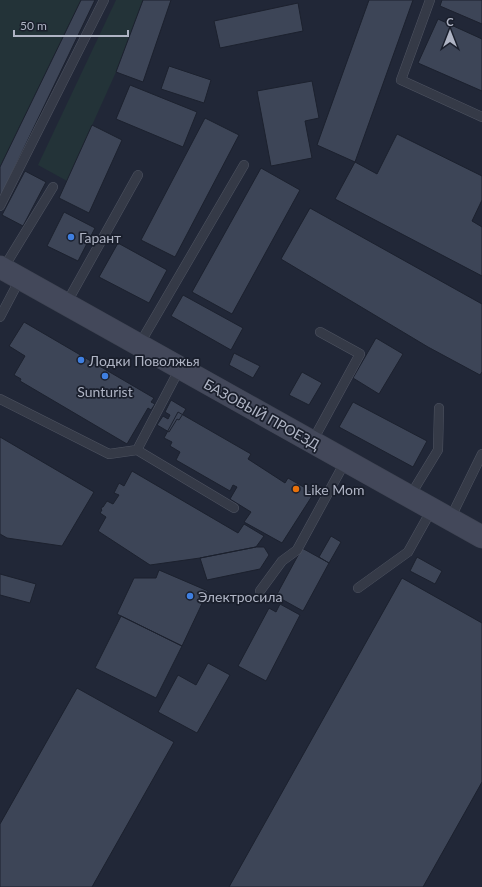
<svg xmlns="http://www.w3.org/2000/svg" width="482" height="887" font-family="Lato,sans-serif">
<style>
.green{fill:#233338}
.building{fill:#3d4557;stroke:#1c212e}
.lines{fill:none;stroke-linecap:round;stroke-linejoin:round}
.lane-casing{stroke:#4f5462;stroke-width:10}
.secondary-casing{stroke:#3e4351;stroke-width:23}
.lane{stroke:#353a47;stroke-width:9}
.secondary{stroke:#43485a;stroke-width:22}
.shop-dot{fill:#3f7fe0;stroke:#1a1f2c;stroke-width:1.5}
.food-dot{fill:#e8710a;stroke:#1a1f2c;stroke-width:1.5}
.labels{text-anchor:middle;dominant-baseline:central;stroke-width:3.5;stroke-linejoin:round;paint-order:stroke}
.poi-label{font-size:14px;fill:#afb4c4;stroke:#1a1f2c;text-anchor:start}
.street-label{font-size:14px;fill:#afb4c4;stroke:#1a1f2c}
</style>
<rect width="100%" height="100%" fill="#212737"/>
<path class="green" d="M0,0H81L0,167Z
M116,0H143L116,72L67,181L38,165Z"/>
<path class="building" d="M81,0H95L0,198V167Z
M143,0H171L143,82L116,72Z
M369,0H413L355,162L317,145Z
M442,0H482V24L440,6Z
M298,3L303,31L220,48L214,21Z
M438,19L482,39V91L418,63Z
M169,66L211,80L204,103L161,89Z
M312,81L319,118L305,121L312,158L271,166L257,91Z
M130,85L197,112L183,147L116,119Z
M205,118L239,135L175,257L141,240Z
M92,125L122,140L89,213L59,198Z
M397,134L482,176V200L472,221L482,227V276L335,199L355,162L377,174Z
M261,168L300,190L232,314L192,292Z
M25,171L46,182L23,226L2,215Z
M310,208L482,304V372L480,375L428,347L281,259Z
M64,212L95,228L78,261L47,246Z
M118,243L167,270L149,303L99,277Z
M183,295L243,328L231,350L171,316Z
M24,322L154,398L151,402L155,404L151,410L148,408L127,444L20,381L21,379L14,375L25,356L9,346Z
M376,338L403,354L379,394L353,378Z
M234,353L260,366L253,378L229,365Z
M302,372L322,383L309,405L289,395Z
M171,400L186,409L179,420L177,419L169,432L157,425L163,416L168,419L170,415L165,412Z
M353,402L427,441L413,467L339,427Z
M178,412L251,454L248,459L285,483L288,478L314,493L282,543L244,522L251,512L230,499L237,487L233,485L230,491L176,460L180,452L170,446L172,442L164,438Z
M0,437L94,492L62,546L7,538L0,534Z
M132,471L238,533L244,524L264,536L256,547L200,558L150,565L98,531L106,517L100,513L102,510L101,509L102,507H103L107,501L113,504L119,495L114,493L119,483L124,486Z
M331,536L341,542L329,563L319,557Z
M256,547H264L269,555L260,569L207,580L200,558Z
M302,548L329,563L303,611L276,596Z
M417,557L442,571L435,584L410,571Z
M159,570L208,591L182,646L117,614L134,578H156Z
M0,574L36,584L30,603L0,595Z
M402,578L482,623V782L423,887H229Z
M280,604L300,615L266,681L238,666L269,608L276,612Z
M121,616L182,646L156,698L95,668Z
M208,663L230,675L197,733L158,712L178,675L196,685Z
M77,688L174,742L92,887H0V824Z"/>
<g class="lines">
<defs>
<path id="lane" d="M430,0L401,80L482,117
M0,206L104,0
M3,269L53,187
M66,304L138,175
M0,317L20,279
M139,345L244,165
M180,368L137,450L234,508
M0,399L109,454L137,450
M312,442L360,354L320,332
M410,496L438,450L439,408
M450,519L482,454
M358,588L408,552L432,509
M260,591L282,561L297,550L345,462"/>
<path id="secondary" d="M0,267L482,537"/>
</defs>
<use href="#lane" class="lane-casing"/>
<use href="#secondary" class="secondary-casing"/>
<use href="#lane" class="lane"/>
<use href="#secondary" class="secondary"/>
</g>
<g class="shop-dot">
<circle cx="71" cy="237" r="4"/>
<circle cx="81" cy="360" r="4"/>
<circle cx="105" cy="376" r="4"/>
<circle cx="190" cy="596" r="4"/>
</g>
<circle class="food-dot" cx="296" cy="489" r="4"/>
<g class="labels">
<g class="poi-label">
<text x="79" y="237">Гарант</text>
<text x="89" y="360">Лодки Поволжья</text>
<text x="105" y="391" text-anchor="middle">Sunturist</text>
<text x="304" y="489">Like Mom</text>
<text x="198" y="596">Электросила</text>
</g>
<g class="street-label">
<text transform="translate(262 414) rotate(29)">БАЗОВЫЙ ПРОЕЗД</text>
</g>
</g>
<g transform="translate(450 32)" stroke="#1a1f2c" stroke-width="3" paint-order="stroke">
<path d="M0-3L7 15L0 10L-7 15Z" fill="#afb4c4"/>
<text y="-6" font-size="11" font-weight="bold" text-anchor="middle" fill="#afb4c4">С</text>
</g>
<path d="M14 30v6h114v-6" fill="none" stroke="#afb4c4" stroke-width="2"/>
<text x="20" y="30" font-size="12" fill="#afb4c4" stroke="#1a1f2c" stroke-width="3" paint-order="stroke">50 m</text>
</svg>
